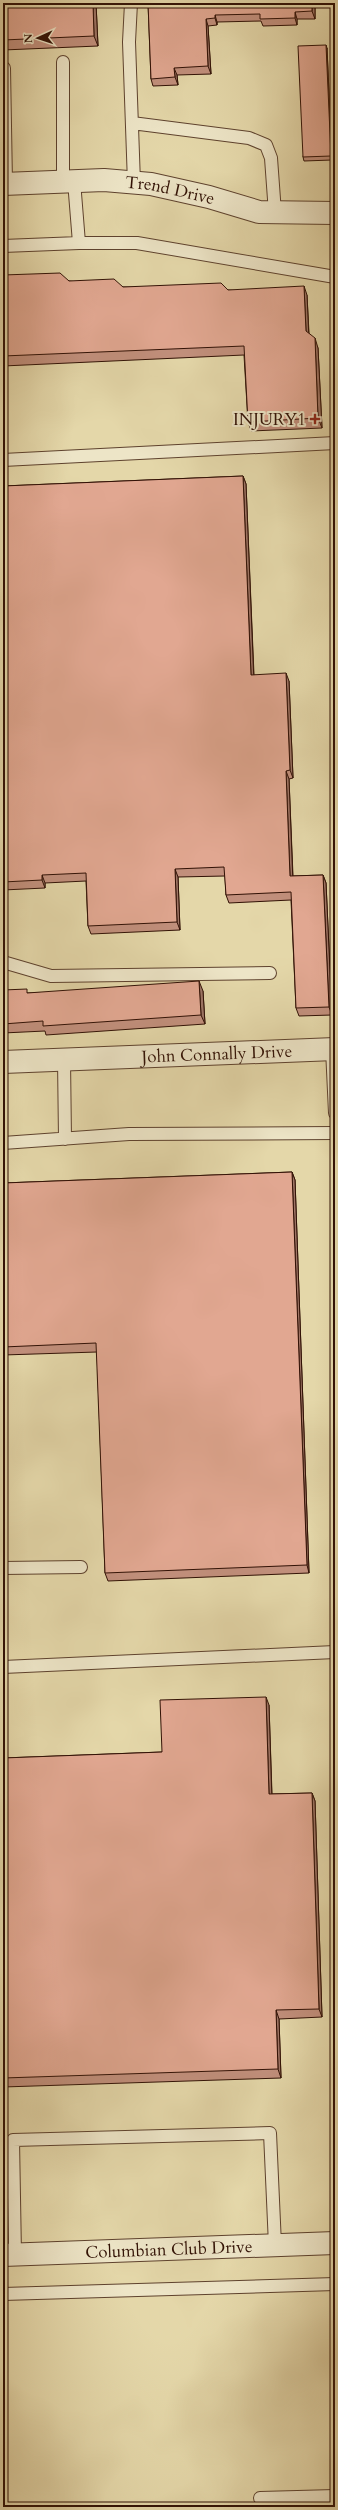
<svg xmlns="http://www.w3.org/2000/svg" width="338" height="2510" font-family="Cardo,serif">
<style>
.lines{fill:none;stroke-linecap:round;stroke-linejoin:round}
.service-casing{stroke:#5e422e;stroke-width:14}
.minor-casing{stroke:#5e422e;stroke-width:24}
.service{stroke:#ede5c7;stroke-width:12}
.minor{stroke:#ede5c7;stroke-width:22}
.wall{fill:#c2907d;stroke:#311105}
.shaded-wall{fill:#9e7566;stroke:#311105}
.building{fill:#e1a791;stroke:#311105}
.poi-dot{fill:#8f2418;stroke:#ede5c7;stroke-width:1.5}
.labels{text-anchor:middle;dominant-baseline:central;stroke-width:4;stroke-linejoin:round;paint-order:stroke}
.street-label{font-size:17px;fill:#311105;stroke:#ede5c7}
.poi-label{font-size:17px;fill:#311105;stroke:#ede5c7;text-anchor:end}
</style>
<rect width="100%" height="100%" fill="#e4d7a9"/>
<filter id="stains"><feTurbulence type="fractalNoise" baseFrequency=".005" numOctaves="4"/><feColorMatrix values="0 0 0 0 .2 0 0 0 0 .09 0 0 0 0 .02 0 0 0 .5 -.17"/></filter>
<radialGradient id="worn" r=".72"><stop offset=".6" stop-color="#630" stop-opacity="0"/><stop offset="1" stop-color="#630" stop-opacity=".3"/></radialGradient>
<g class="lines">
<defs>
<path id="service" d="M131,3L129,42L134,183
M63,62V181
M4,68L6,183
M132,123L249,138L266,145L271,158L275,213
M74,181L79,243H137L335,277
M3,246L79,243
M3,460L335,443
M3,962L51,976L270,973
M332,1049L335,1113
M64,1060L65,1139
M3,1143L129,1134L335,1133
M3,1568L81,1567
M3,1667L335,1652
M15,2255L13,2140L270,2133L275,2245
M3,2294L335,2284
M260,2498L335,2496"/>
<g id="minor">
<path id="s1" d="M3,184L104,180L151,184L209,197L259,212L335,213"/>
<path id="s2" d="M3,1062L335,1049"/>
<path id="s3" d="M3,2255L335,2243"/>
</g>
</defs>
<use href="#service" class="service-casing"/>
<use href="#minor" class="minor-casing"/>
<use href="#service" class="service"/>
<use href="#minor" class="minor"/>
</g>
<path class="wall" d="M3,3H96L98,46L3,50Z
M148,3H329V6L315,7V19H297V25L263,26L261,21L217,22V25L208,26L211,74L177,75L178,85L153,86L151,79Z
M327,48L332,160L304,161L303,157Z
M3,275L69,281L123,287L228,290L307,295L309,333L318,348L322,428L251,431L248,422L244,355L3,366Z
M243,476L246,484L254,675L289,681L293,778L289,779L293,876L323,875L326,883L332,1015L299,1016L296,1008L291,900L229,903L226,895L225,876L178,877L180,930L91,934L88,926L86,881L45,883V888L3,890V486Z
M3,990L28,993L203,991L205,1024L46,1035L45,1031L3,1033Z
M292,1172L295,1180L309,1573L108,1581L105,1573L97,1352L3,1355V1183Z
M269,1705L272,1794L312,1793L315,1801L322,2017L279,2019L281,2078L3,2087V1758L162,1752Z"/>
<path class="shaded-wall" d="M93,3H96L98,46L94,36Z
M312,3H313L315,7V19L312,11Z
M295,12L297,19V25L295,18Z
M215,15L217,22V25L215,18Z
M206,19L208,26L211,74L208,66Z
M326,45L327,48L332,160L331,156Z
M174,68L177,75L178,85L175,77Z
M304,286L307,295L309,340L306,331Z
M315,338L318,348L322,428L318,418Z
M243,476L246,484L254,683L251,675Z
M286,673L289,681L293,778L290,770Z
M286,771L289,779L293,884L290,876Z
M175,869L178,877L180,930L177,922Z
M42,875L45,883V888L42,880Z
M323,875L326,883L332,1015L329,1007Z
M199,981L203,991L205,1024L201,1015Z
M292,1172L295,1180L309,1573L307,1565Z
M266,1697L269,1705L272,1802L269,1794Z
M312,1793L315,1801L322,2017L319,2009Z
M276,2010L279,2019L281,2078L278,2069Z"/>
<path class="building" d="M3,3H93L94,36L3,40Z
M148,3H312V11L295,12V18L260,19V14L215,15V18L206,19L208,66L174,68L175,77L151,79Z
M326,45L331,156L303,157L298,46Z
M60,273L69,281L114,279L123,287L221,283L228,290L304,286L306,331L315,338L318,418L248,422L244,346L3,356V275Z
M243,476L251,675L286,673L290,770L286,771L290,876L323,875L329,1007L296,1008L291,892L226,895L224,867L175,869L177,922L88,926L86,873L42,875V880L3,882V486Z
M199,981L201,1015L43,1026V1021L3,1024V990L27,989V993Z
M292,1172L307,1565L105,1573L96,1343L3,1347V1183Z
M266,1697L269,1794L312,1793L319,2009L276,2010L278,2069L3,2078V1758L162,1752L160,1700Z"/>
<path class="poi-dot" d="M313 413h4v4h4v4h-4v4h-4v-4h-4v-4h4z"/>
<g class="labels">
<g class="street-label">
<text stroke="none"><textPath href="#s1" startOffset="168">Trend Drive</textPath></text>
<text stroke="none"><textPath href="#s2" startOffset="214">John Connally Drive</textPath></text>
<text stroke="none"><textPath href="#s3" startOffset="166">Columbian Club Drive</textPath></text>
</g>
<g class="poi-label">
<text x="306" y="419">INJURY1</text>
</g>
</g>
<rect width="338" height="2510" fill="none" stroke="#e4d7a9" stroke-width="16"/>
<rect x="4" y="4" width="330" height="2502" fill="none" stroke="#311105" stroke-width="2"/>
<rect x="8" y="8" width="322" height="2494" fill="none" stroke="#311105"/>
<g transform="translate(38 38) rotate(267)" stroke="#ede5c7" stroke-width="3" paint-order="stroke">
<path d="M0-3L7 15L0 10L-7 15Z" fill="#311105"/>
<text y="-6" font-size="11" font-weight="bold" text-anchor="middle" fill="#311105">N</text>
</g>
<rect width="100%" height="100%" filter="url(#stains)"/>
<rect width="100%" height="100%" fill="url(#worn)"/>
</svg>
